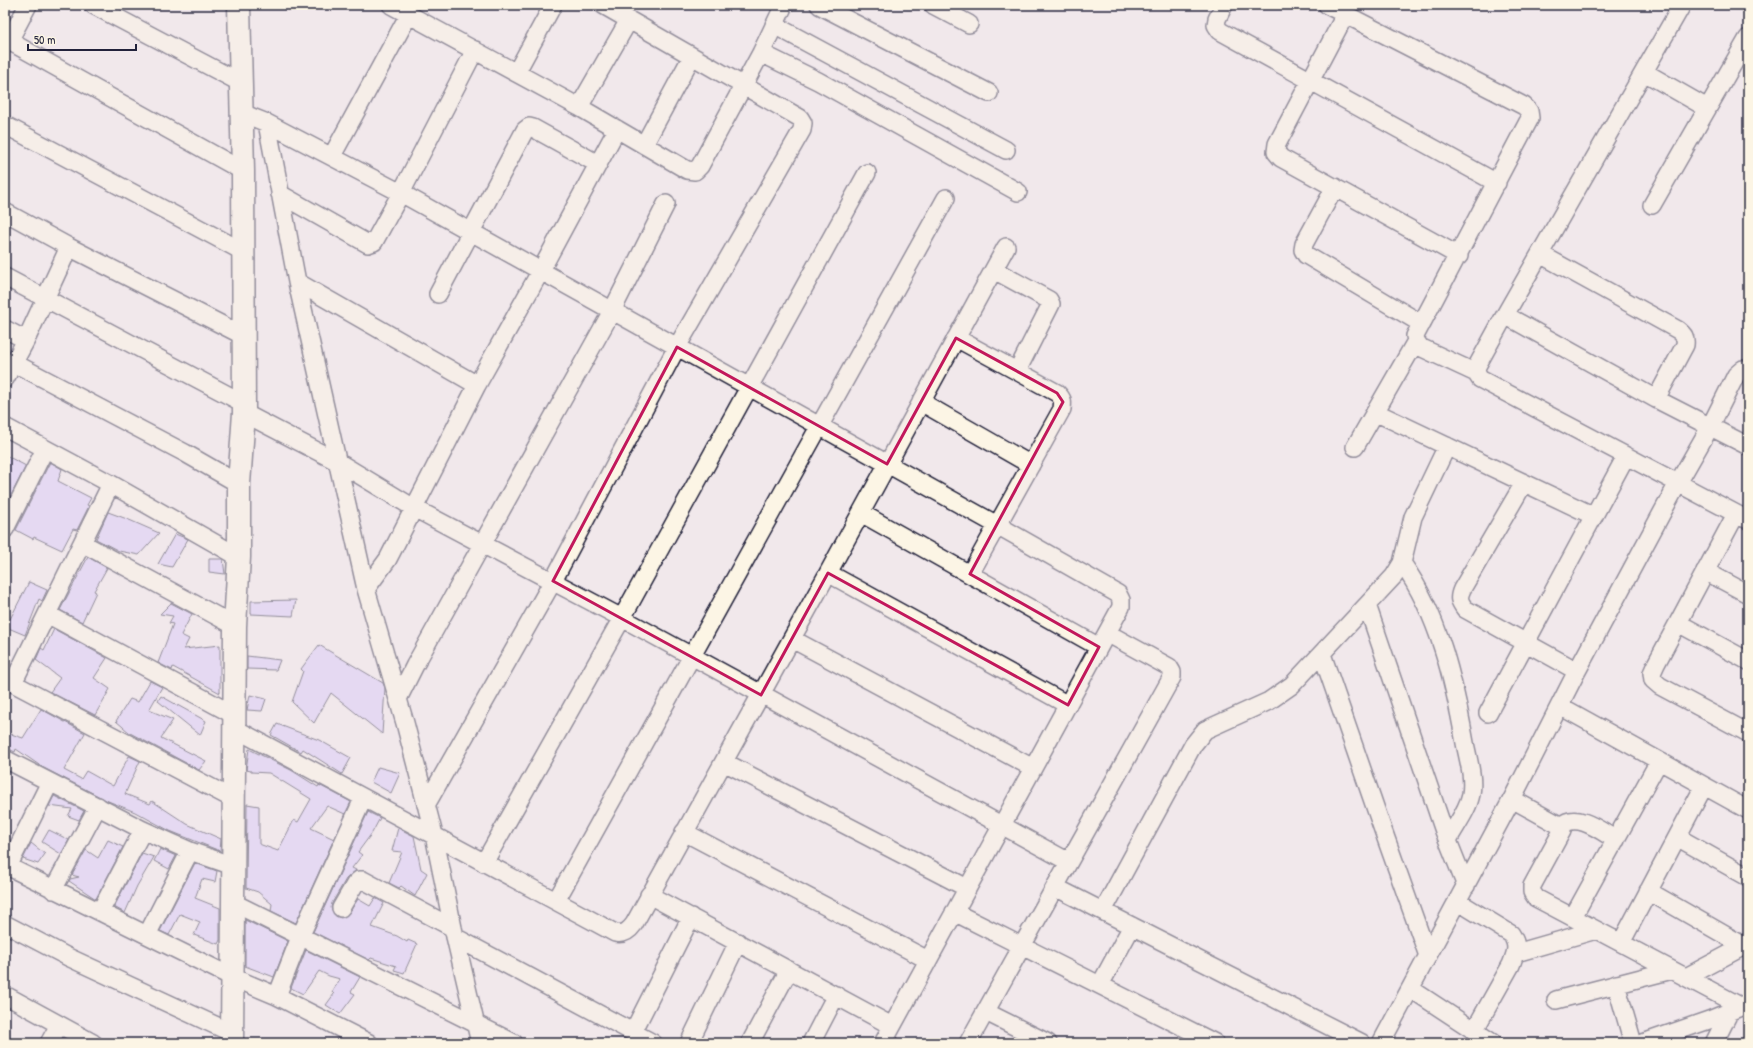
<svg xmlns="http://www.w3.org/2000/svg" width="1753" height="1048" font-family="'Patrick Hand',sans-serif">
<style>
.building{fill:#d7c8fa;stroke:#22223b}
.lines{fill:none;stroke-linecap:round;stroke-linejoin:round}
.minor-casing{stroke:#22223b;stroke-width:20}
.tertiary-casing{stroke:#22223b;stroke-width:25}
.minor{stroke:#fcf5e5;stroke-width:17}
.tertiary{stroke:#fcf5e5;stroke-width:22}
.marked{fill:none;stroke:#c2185b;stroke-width:3;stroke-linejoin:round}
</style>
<rect width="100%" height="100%" fill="#f1e8eb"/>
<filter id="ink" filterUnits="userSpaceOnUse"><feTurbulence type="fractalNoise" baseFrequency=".025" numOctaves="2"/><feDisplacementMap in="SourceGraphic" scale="8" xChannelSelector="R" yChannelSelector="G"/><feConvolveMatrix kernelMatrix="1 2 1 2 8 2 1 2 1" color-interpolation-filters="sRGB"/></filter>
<g filter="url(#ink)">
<path class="building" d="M5,455L26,466L5,507Z
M50,462L62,469L58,481L91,498L87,505L89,506L77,530L73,529L62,550L34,537L33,539L16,530Z
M108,512L127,519L159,533L139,555L119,551L96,539Z
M175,534L188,539L172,567L158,564Z
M88,557L107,568L94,591L96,592L82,622L60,610Z
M209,559H223L225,574L209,572Z
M29,582L47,590L42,601L39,599L25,635L6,627Z
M296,600L293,616L251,614V601Z
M171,603L192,614L181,635L189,639L184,649L220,645V693L173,667L172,670L158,663L173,624L169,623L173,616L160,614Z
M54,629L107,658L94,678L110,689L95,715L50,692L60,678L36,660L41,648L44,650Z
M319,645L383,683L385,688L382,734L331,693L314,723L292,702L303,671L301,669Z
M247,656L280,660L276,670L247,669Z
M150,681L162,687L149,710L173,720L161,738L206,761L199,770L130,733L116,721L130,699L138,702Z
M250,695L266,699L262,711L247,710Z
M161,696L206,721L200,735L158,701Z
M41,709L85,733L64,770L81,779L86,771L113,786L129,756L140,761L125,794L150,804L152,801L187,824L221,839L220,851L170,831L135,812L108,801L42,767L16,749L15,752L5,747V732L23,738Z
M277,724L319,740L351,758L342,774L303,749L301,752L271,735Z
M249,749L291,770L318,787L319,785L351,802L345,814L327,806L311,828L334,839L296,923L271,911L272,904L258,892L246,888L247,804L259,806V844L278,851L294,820L298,822L311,799L269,773L251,772V771L246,770Z
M378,767L400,773L391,793L371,782Z
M54,796L84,811L79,820L68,816L72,809L49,806Z
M368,812L380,818L372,833L358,852L362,855L352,868L356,870L346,879L332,903L331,908L336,916L341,918L349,913L358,899L370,906L375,898L384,903L372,927L397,936L407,942L408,940L417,944L404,973L394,970L396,966L371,958L369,960L313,932Z
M398,828L414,836L421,869L427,873L415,896L401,886L399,888L389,883L402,852L392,851Z
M49,830L69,840L61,854L42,842Z
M108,840L123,847L96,899L69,881L70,879L79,877L72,875L86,850L98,858Z
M31,843L45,854L38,864L23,859Z
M160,849L176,856L169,869L154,861Z
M142,853L154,857L137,886L125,913L114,907Z
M195,863L217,871L215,882L202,879L195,898L220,908V940L218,944L194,935L200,922L180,914L169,935L160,931Z
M245,920L288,941L274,977L245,966Z
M306,950L360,977L351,992L355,994L340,1014L326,1005L334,994L332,992L340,979L329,976L319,971L303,994L291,988Z"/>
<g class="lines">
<defs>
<path id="minor" d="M28,5L9,41L243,171
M93,5L241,83
M391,5L579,107L687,170L695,171L700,166L761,53L784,5
M819,5L989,93
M933,5L969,24
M1224,5L1217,19L1216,25L1220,31L1497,183
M1327,5L1524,106L1529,111L1530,118L1415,336L1416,341L1420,347L1476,373
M1682,5L1505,315L1477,366L1476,373L1480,379L1748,520
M1345,15L1277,144L1276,152L1281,158L1459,256
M774,25L1006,150
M761,53L818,81L1018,192
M1644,72L1707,108
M516,73L553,5
M579,107L629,20
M242,113L267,123L401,193L997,525L1118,594L1121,600V607L883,1043
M267,123L297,282L366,589L405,723L434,835L453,928L480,1043
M5,125L242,251
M644,145L692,56
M332,156L408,16
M1335,187L1304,244L1303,250L1306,255L1422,324
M280,194L368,244L374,242L401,193L475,50
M1652,205L1748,38
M5,212L69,247L242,335
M1540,254L1678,330C1684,335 1686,337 1685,345L1656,399
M994,270L1049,300L1051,304L1017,371
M5,277L243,403
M297,282L477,385
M438,294L525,130L529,127L533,128L598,164
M1505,315L1656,399L1748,446
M5,329L26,340
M956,338L1057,393C1063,399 1063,401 1062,409L970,574
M14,363L185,453L239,484
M5,379L26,340L69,247
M921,402L1031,465
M1375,412L1594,516
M244,413L338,462L414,508L622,618L1069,862
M5,427L111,484L239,557
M1355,447L1416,341
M1524,483L1462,589C1458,598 1459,601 1465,609L1577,671
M861,513L1099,647
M1736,514L1656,664L1652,673L1653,680L1660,686L1748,733
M5,529L45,449
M82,543L235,626
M1402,563C1439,615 1454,681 1465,743C1468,759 1474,777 1471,794C1468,810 1456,825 1448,840
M1705,571L1748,594
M828,573L1068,705
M366,589L388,559L477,385L540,272L617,129
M1367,605L1444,831L1466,886
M47,614L234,715
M1678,623L1748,661
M792,639L1033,768
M1322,654L1383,830L1428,956
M5,679L233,799
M13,683L111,484
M398,699L415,665L612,311L666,204
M1560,706L1748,810
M1488,713L1626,456
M234,728L615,933C624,935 629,931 634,924L828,573L1006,247
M5,759L143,830L190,851L233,866
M724,762L967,888
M1512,799L1561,826L1562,831L1532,886V892L1536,898L1742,1007
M426,805L553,581L677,347L802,130L803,123L800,118L603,5
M1561,826C1576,811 1601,831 1616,840
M684,832L928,960
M1677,837L1748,877
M484,863L622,618L867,173
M5,865L232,977L277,996L369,1043
M8,867L50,782
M1055,887L1362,1043
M53,890L98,806
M1648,891L1744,946
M649,895L892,1026
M556,901L946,198
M1457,901L1511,934C1519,946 1516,952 1511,965L1474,1031
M232,902L514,1043
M341,908L355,884L359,880H363L453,928
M1103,911L1193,745L1205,730L1269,701L1292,685L1394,576L1402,563L1413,517L1447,446
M100,912L143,830
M954,912L1215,1043
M1573,917L1659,761
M5,924L68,957L232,1033
M147,935L190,851
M455,937L653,1043
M1621,943L1704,786
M1516,953L1596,930
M1686,977L1748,944
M1616,984L1633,1043
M1100,985L1132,926
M1411,989L1493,1043
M5,995L93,1043
M277,996L300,937L363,799
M1556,1000L1672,970
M986,1012L1048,1043
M633,1032L691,917
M49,1043L59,1025
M689,1043L738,942
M750,1043L789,970
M811,1043L836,995
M968,1043L1172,677V672L1169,667L1107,633
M1381,1043L1512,799L1577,671L1678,483L1710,427L1736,375L1743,369L1748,370
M1643,1043L1709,1020L1748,1004
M1714,1043L1730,1011"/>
<path id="tertiary" d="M232,1043L235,626L239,557V484L244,413L243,171L239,5"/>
</defs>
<use href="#minor" class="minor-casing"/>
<use href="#tertiary" class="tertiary-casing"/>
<use href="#minor" class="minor"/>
<use href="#tertiary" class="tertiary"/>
</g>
</g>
<path d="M0 0H1753V1048H0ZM956,338L1057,393L1063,402L970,574L1099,647L1068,705L828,573L761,695L553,581L677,347L887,464Z" fill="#f1e8eb" fill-opacity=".55" fill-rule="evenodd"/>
<path class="marked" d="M956,338L1057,393L1063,402L970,574L1099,647L1068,705L828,573L761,695L553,581L677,347L887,464Z"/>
<rect width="1753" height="1048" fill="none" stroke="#fcf5e5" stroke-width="20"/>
<rect x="10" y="10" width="1733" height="1028" fill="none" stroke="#22223b" stroke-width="1.5" filter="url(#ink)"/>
<path d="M28 44v6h108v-6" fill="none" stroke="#22223b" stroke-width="2"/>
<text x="34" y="44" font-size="12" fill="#22223b" stroke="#fcf5e5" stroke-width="3" paint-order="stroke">50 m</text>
</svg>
